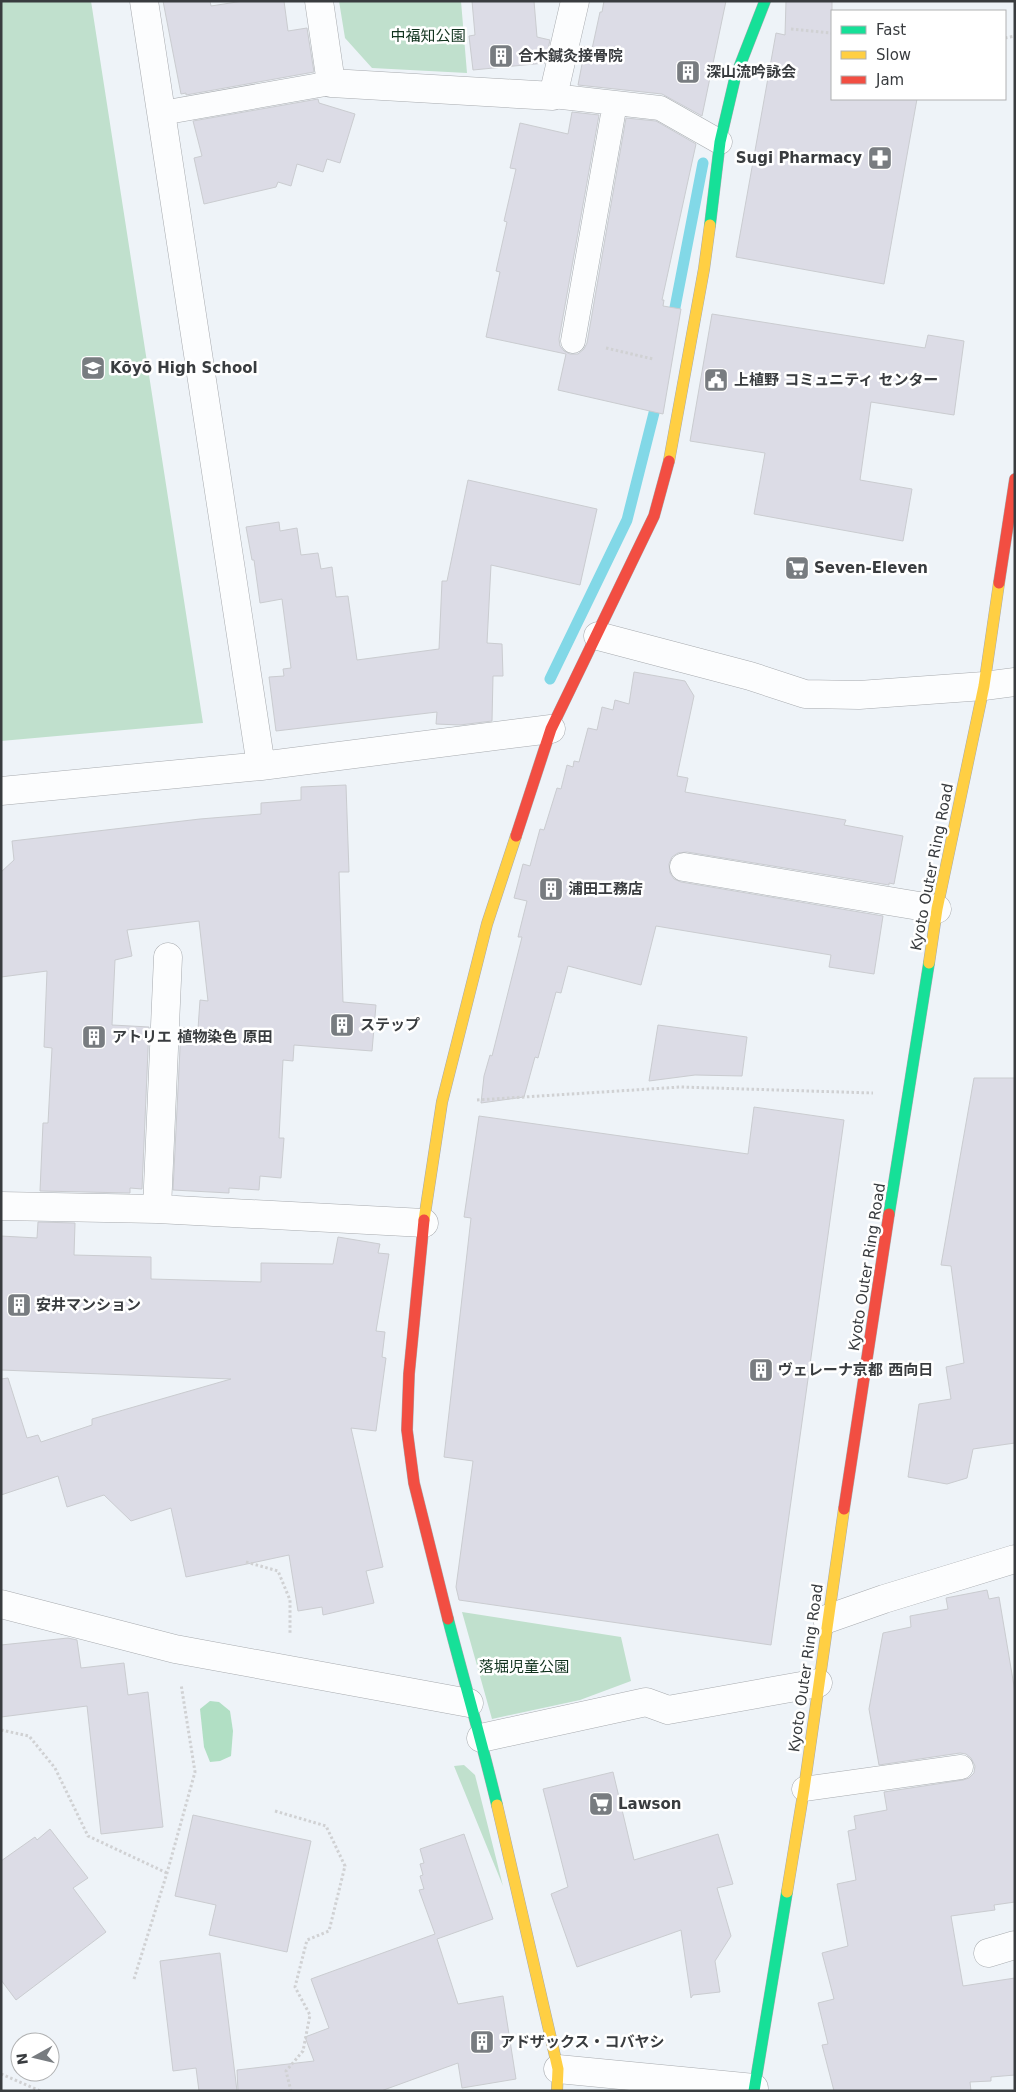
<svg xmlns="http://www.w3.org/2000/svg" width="1016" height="2092" font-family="'DejaVu Sans','Noto Sans JP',sans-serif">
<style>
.green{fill:#c0e0cd}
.forest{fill:#b1dfc4}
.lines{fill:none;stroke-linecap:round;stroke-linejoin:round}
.stream{stroke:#82d8e7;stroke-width:11}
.building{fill:#dcdce6;stroke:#caccd0}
.lane-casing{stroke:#a8abaf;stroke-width:25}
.street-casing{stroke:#a8abaf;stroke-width:29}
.fast-casing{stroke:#a8abaf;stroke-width:12}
.slow-casing{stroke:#a8abaf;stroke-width:12}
.jam-casing{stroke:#a8abaf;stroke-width:12}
.path{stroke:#d0d1d3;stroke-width:3;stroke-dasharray:2.5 2.5;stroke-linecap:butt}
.lane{stroke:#fcfdfe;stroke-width:24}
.street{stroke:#fcfdfe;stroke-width:28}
.fast{stroke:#16e098;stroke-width:11}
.slow{stroke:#ffcf43;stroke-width:11}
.jam{stroke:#f24e42;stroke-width:11}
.labels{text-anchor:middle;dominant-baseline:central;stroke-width:5;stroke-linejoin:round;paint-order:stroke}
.park-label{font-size:15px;fill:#11331e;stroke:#fff}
.poi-label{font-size:15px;font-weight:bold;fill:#393c3f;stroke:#fff;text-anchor:start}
.street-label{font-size:15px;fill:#393c3f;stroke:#fff}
</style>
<rect width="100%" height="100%" fill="#eef3f8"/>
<path class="green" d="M1,1H91L203,723L1,741Z
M339,1H461L467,73L372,68L345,38Z
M462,1612L621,1637L631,1681L580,1700L492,1719Z
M464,1765L475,1775L503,1886L454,1766Z"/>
<path class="forest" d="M210,1701L219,1702L230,1711L233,1731L231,1756L220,1761L210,1762L204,1747L200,1709Z"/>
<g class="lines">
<path class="stream" d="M672,323L703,163
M550,679L627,520L658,397"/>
</g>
<path class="building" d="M163,1H210L211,6L243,1H284L288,31L307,28L314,72L186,95V93L181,94Z
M472,1H534L537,37L550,40L545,63L473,70L469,36L475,35Z
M604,1H726L702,116L662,94L578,85L583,59L577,60L581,46L592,49L600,12H602Z
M786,1H832V99H917L884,284L736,257L776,33L785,35Z
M318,99L319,103L355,114L340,163L327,159L323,172L297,164L291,186L278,182L276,187L204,204L194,158L202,156L193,121Z
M572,112L599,115L559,339L560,346L564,351L570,354H578L584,349L587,343L626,118L656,121L696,144L662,300H664L663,306L681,309L663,414L558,390L566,354L486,337L500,272L496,271L507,222L504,221L516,169L510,168L520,123L568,134Z
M712,314L925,348L928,335L964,341L954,415L871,402L860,480L912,489L903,541L754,514L765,453L690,441Z
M468,480L597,509L580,585L491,565L487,643L502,644L503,676H493L492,721L460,725L436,724L437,712L276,731L269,677L284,676L283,669L291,668L282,599L260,603L254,560H252L246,527L279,522L280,531L297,528L301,555L318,553L321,569L332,567L336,597L348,596L357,660L439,649L442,581H447Z
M634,672L685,681L694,696L677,776L688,778L685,792L846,820L844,825L903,836L894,884L889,883V885L687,852L678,853L672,857L669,864L670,873L674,879L681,882L883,916L874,974L829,967L831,955L656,926L641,985L568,966L561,993L556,992L538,1058L535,1057L524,1097L481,1103L484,1076L490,1055L492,1056L522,937H518L527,901L514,898L523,864L530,866L540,829L544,830L557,788L561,789L567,765L573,767L574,761L579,762L588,728L597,730L602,707L613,710L615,700L629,704Z
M346,785L349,872H339L343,1002L376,1005L372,1051L294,1045L293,1061L283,1060L279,1138H284L281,1178L260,1176L259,1190L229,1188V1193L173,1190L181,1028L198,1029L200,1000L208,1001L199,921L127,930L132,956L115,960L112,1025L149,1027L142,1189L130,1188V1193L40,1191L43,1123H48L52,1048L44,1047L47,971L1,977V872L14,860L12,841L200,819L261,814V803L301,800V787Z
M658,1025L747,1037L742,1076L695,1075L649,1081Z
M974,1078H1015V1443L973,1449L967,1478L947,1484L908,1477L919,1404L951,1399L946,1367L964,1363L951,1266L941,1265Z
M754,1107L844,1120L771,1645L459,1600L456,1587L473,1461L444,1457L471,1218L464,1217L479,1116L748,1154Z
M38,1222L75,1223L74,1255L151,1257V1279L261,1282V1263L333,1264L338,1237L380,1244L378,1253L389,1254L376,1331L385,1332L382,1357L386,1358L376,1431L351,1428L383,1567L366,1571L374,1603L323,1615L322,1607L298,1611L289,1555L186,1577L171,1508L131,1521L104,1495L67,1507L58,1476L1,1495V1379L8,1378L27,1438L38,1435L41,1442L92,1425V1419L231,1379L1,1370V1236L37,1238Z
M987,1590L989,1599L999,1597L1015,1692V1902L994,1905L995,1910L951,1916L963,1986L1015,1978V2075L991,2077V2081L970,2082L971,2091H834L822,2045L828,2044L818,2003L834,1999L822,1953L848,1946L837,1884L856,1880L848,1831L856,1829L854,1816L887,1810L884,1792L963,1780L969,1778L974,1773L975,1766L971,1758L966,1754L960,1753L879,1765L869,1709L883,1633L911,1627L910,1616L948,1609L946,1598Z
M68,1638L77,1640L81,1668L124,1663L128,1695L148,1692L163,1827L101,1834L87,1706L1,1717V1645Z
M613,1772L634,1860L718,1834L733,1884L717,1888L731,1936L715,1961L720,1992L693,1995L691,1998L681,1930L577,1967L551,1894L568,1887L543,1789Z
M193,1815L311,1841L287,1952L209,1935L216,1905L175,1896Z
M50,1829L88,1878L73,1888L106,1932L16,2000L1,1980V1861L35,1837L37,1840Z
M464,1834L493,1919L437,1939L458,2004L503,1996L516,2079L462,2088L458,2063L381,2091H238L237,2070L314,2061L305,2037L329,2028L311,1979L435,1934L419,1890L424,1889L420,1876L423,1875L420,1864L424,1863L420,1849Z
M220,1953L237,2091H199L196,2068L173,2071L160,1961Z"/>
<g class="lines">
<defs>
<path id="lane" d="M553,96L660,108L720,142
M162,113L331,83
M573,341L615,103
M804,1789L961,1767"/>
<path id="street" d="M144,1L261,766
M319,1L331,83L553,96L575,1
M598,636L750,676L805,694L859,695L984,686L1015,682
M1,791L261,766L551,729
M684,867L937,909
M1,1206L157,1209L424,1223
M157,1209L168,957
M1,1604L175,1649L469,1703
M827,1619L884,1599L1015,1559
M481,1738L646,1702L668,1710L818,1683
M988,1953L1015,1945
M558,2069L754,2088"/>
<path id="fast" d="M710,225L720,142L735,78L765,1
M889,1214L929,963
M448,1619C464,1681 482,1742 497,1805
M754,2091L787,1892"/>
<path id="slow" d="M669,461L704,269L710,225
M929,963L937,909L984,686L999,583
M424,1220L442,1102L487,924L516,836
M497,1805L558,2069L557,2091
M787,1892L804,1789L844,1509"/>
<path id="jam" d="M999,583L1015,479
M516,836L551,729L654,516L669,461
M424,1220L409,1374L407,1430L414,1483L448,1619
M844,1509L889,1214"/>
</defs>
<use href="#lane" class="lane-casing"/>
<use href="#street" class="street-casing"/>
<use href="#fast" class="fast-casing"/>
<use href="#slow" class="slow-casing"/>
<use href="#jam" class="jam-casing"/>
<path class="path" d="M791,29L832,33
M1005,38L1015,36
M606,348L653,359
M477,1100L681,1087L873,1093
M246,1562L278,1571L290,1600V1635
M1,1730L29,1736L55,1768L88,1836L167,1873
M275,1811L326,1826L345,1866L329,1931L307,1940L295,1987L310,2015L303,2051L286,2071L291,2091
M134,1979L167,1873L195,1772L181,1684
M1,2074L40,2091"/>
<use href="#lane" class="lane"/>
<use href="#street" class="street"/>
<use href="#fast" class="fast"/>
<use href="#slow" class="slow"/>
<use href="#jam" class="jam"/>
</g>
<defs>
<symbol id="building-square" viewBox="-11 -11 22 22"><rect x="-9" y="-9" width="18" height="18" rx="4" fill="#787c80" stroke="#fff"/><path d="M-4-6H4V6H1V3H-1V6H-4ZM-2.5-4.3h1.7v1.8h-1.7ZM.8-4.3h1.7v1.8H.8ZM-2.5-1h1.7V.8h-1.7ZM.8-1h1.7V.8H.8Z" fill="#fff"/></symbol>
<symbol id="pharmacy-square" viewBox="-11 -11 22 22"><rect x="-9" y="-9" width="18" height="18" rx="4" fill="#787c80" stroke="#fff"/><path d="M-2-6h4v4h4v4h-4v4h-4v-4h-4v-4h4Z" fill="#fff"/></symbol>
<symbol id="school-square" viewBox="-11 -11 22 22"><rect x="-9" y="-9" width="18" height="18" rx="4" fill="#787c80" stroke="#fff"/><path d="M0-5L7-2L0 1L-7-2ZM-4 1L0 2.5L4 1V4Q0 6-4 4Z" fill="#fff"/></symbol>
<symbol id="civic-square" viewBox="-11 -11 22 22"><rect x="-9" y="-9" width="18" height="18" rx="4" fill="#787c80" stroke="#fff"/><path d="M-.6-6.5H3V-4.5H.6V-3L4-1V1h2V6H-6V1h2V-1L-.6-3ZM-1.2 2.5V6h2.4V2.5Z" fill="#fff"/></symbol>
<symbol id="supermarket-square" viewBox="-11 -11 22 22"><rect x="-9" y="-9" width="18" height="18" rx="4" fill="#787c80" stroke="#fff"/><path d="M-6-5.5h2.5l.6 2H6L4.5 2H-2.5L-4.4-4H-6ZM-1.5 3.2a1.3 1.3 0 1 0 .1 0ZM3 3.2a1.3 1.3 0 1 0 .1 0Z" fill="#fff"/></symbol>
</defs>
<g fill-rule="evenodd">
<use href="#building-square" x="487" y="42" width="28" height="28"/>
<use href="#building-square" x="674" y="58" width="28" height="28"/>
<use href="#pharmacy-square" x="866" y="144" width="28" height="28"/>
<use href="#school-square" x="79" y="354" width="28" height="28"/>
<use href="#civic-square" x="702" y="366" width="28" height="28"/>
<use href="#supermarket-square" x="783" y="554" width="28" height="28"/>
<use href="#building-square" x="537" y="875" width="28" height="28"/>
<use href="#building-square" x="328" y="1011" width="28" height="28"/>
<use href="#building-square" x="80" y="1023" width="28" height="28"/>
<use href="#building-square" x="5" y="1291" width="28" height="28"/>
<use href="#building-square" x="747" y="1356" width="28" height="28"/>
<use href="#supermarket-square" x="587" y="1790" width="28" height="28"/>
<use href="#building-square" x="468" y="2028" width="28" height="28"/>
</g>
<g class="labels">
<g class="park-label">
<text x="428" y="36">中福知公園</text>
<text x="524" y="1667">落堀児童公園</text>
</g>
<g class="poi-label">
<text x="518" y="56">合木鍼灸接骨院</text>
<text x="706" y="72">深山流吟詠会</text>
<text x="862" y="158" text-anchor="end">Sugi Pharmacy</text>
<text x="110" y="368">Kōyō High School</text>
<text x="734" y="380">上植野 コミュニティ センター</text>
<text x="814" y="568">Seven-Eleven</text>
<text x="568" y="889">浦田工務店</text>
<text x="360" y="1025">ステップ</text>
<text x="112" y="1037">アトリエ 植物染色 原田</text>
<text x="36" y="1305">安井マンション</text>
<text x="778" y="1370">ヴェレーナ京都 西向日</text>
<text x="618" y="1804">Lawson</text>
<text x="500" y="2042">アドザックス・コバヤシ</text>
</g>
<g class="street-label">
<text transform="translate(932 867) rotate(-79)">Kyoto Outer Ring Road</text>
<text transform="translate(867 1267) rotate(-81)">Kyoto Outer Ring Road</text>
<text transform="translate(806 1668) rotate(-82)">Kyoto Outer Ring Road</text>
</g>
</g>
<rect width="1016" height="2092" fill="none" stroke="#393c3f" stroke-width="5"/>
<rect x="831" y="10" width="175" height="90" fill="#ffffff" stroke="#b0b1b2"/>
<rect x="841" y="26" width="25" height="8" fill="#16e098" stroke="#b0b1b2"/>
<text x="876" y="35" font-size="15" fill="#393c3f">Fast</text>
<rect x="841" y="51" width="25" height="8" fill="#ffcf43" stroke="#b0b1b2"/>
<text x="876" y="60" font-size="15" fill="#393c3f">Slow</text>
<rect x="841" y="76" width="25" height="8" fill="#f24e42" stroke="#b0b1b2"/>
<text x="876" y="85" font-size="15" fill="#393c3f">Jam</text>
<g transform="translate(35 2057) rotate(262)"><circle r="24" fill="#ffffff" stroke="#b0b1b2"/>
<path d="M0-4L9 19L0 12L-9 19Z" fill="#787c80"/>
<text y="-8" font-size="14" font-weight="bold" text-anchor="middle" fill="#393c3f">N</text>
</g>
</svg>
